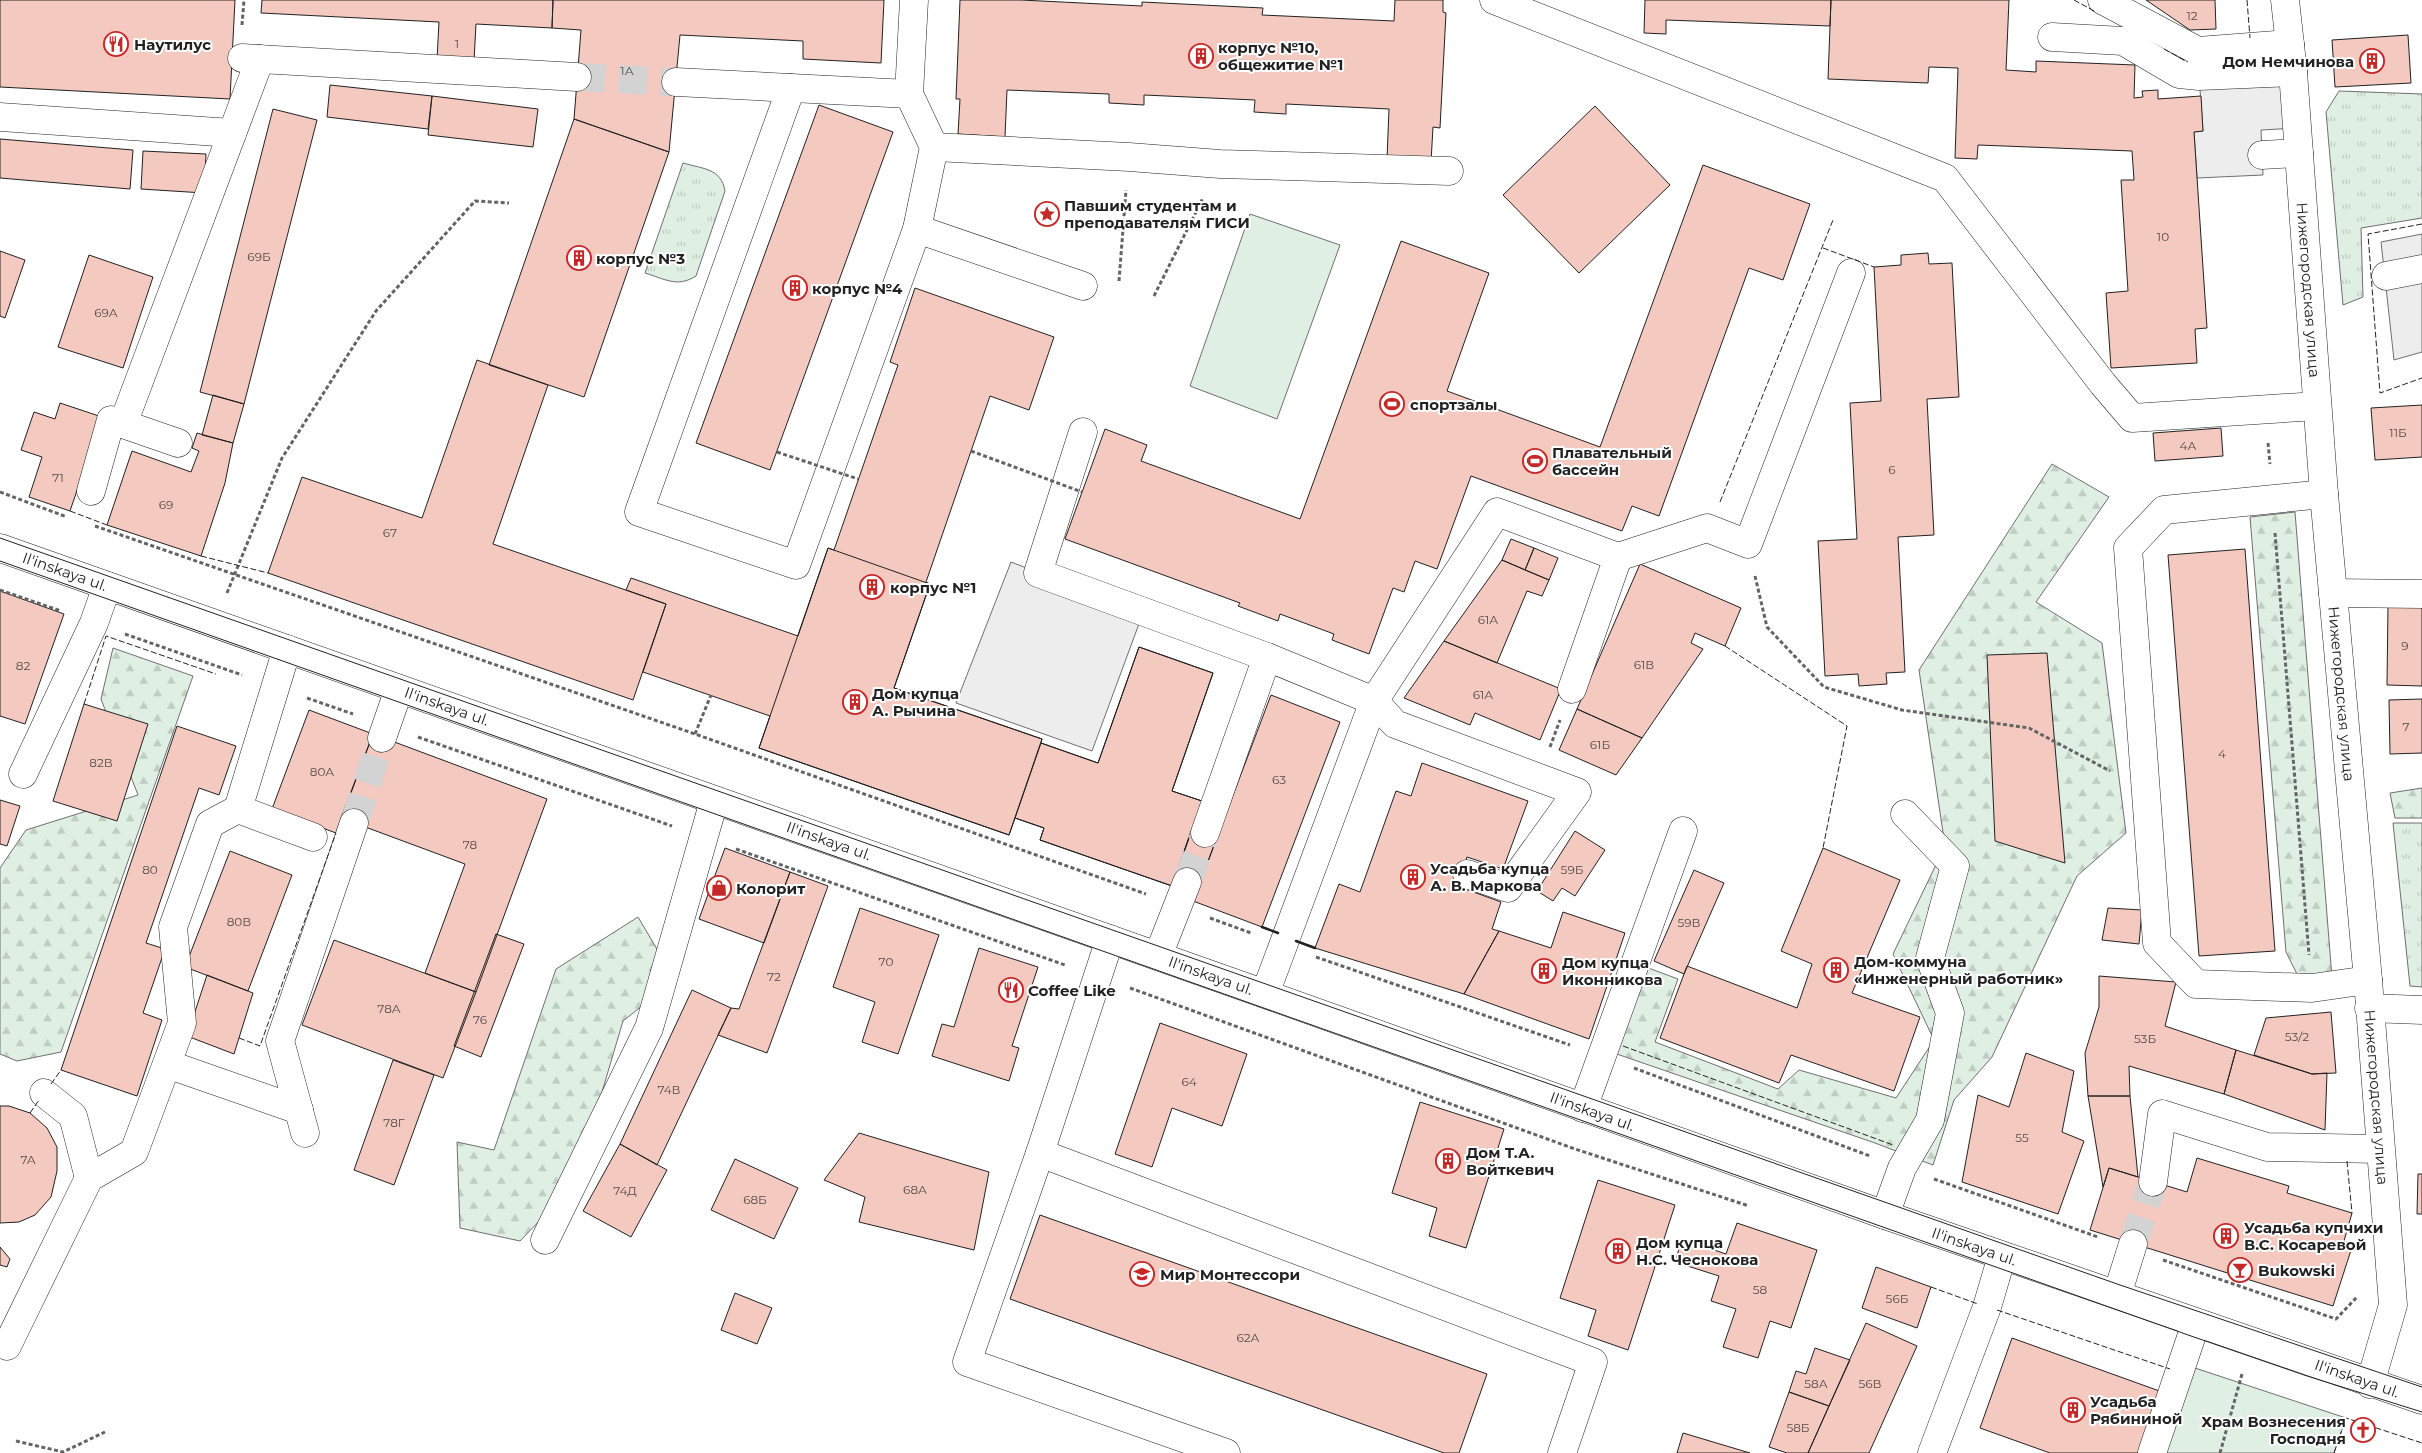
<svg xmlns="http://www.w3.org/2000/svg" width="2422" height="1453" font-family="Montserrat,sans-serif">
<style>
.grass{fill:url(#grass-tufts);stroke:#6f6f6f}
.forest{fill:url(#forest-firs);stroke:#6f6f6f}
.park{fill:#e0efe3;stroke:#6f6f6f}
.parking{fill:#ededed;stroke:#6f6f6f}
.building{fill:#f3c9c0;stroke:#222}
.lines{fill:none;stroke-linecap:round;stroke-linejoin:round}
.minor-tunnel{stroke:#d3d3d3;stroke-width:28;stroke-dasharray:28 14;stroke-linecap:butt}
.minor-casing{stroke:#222;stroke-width:29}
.path{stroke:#646464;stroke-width:3;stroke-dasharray:4 2.5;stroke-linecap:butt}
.minor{stroke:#fff;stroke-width:28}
.tram{stroke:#222;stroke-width:1}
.path-bridge{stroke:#646464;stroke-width:3;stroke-dasharray:4 2.5;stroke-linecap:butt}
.fence{stroke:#222;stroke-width:1;stroke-dasharray:6 2.5;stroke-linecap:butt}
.wall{stroke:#222;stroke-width:2.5}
.labels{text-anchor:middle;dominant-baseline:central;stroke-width:4;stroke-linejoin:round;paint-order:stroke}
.number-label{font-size:12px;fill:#564c4a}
.poi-label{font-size:15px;font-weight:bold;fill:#222;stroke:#fff;text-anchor:start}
.street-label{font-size:15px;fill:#222;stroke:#fff}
</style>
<defs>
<pattern id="grass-tufts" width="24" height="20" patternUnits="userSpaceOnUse" patternTransform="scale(1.25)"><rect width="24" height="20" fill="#e0efe3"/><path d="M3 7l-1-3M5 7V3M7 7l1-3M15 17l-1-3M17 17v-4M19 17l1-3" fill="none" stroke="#c0cdc2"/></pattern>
<pattern id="forest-firs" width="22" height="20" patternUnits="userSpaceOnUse" patternTransform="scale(1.25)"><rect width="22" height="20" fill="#e0efe3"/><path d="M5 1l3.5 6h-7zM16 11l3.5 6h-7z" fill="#c0cdc2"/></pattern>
</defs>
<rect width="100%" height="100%" fill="#fff"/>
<path class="grass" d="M2339,91L2422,94V218L2361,228L2363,297L2343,305L2326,112Z
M683,163C703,169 721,168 725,191L696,276C677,288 665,279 645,273Z
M2393,823H2422V987L2410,986Z"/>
<path class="forest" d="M2052,464L2109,497L2036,602L2102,643L2126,833L2077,876L1992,1057L1954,1100L1933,1165L1875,1143L1611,1052L1643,966L1678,979L1655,1042L1778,1089L1799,1070L1896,1098L1934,1040L1893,954L1945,846L1919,670Z
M2295,512L2332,978L2301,982L2286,952L2250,517Z
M113,648L193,676L61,1052L17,1061L0,1054V868L26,830L138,795L101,699Z
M2422,788V818H2395L2390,793Z
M638,917L664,961L642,1006L623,1021L591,1129L546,1214L520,1241L460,1228L457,1142L494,1150L556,969Z"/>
<path class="park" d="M1250,214L1340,245L1277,419L1190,386Z
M2189,1366L2346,1418L2334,1453H2160Z"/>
<path class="parking" d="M2293,72L2297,128L2261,130L2263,175L2197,178L2194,132L2203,131L2199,76Z
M2422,234V352L2394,360L2381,242Z
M1011,562L1143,613L1092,751L956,703Z"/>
<path class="building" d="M0,0H235L230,99L0,87Z
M262,0H553L552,28L476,24L474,61L437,59L439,22L261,13Z
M553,0H884L881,63L803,59V41L680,35L669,152L574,119L581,30L552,28Z
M960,0H1021L1142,6V2L1263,8L1262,15L1394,21L1395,0H1443V12L1446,13L1440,128L1433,127L1431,162L1387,159L1389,109L1286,104V114L1254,112L1255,100L1144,95V105L1109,103V94L1007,90L1005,137L958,134L960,99H956Z
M1645,0H1831L1830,26L1666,20V34L1644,33Z
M1831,0H2009L2006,70L2036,72V61L2135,65L2134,98L2143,97L2142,91L2158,90V99L2201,96L2203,131L2194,132L2207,328L2195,329L2197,363L2111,368L2106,293L2128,291L2121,180H2134L2132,151L1978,145L1977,159L1955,158L1958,68L1929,67L1928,83L1828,79Z
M2146,0H2215L2216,29L2190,30Z
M2408,35L2411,83L2335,87L2332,40Z
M330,85L432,96L428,129L327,117Z
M432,96L538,109L533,147L428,135Z
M819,105L893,132L770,470L696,443Z
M1595,106L1670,185L1579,273L1503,195Z
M273,109L317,120L244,404L200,392Z
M574,119L669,152L584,397L489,365Z
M0,139L133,150L130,189L0,178Z
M143,151L206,154L204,193L141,189Z
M1703,165L1810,204L1783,280L1749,268L1659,516L1632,506L1622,531L1471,476L1437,569L1415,561L1404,592L1393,588L1369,654L1332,640L1334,634L1280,614L1278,621L1238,606L1240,603L1065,539L1105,429L1147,445L1141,461L1300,519L1401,241L1489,273L1447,391L1600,447Z
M0,251L25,260L5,318L0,316Z
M1928,253L1929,264L1952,263L1959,397L1927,399L1934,535L1898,537L1905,672L1886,673L1887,684L1859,686L1858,674L1825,676L1818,541L1857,539L1850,403L1881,401L1874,267L1901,265V255Z
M89,255L153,277L123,368L58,347Z
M915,288L1054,337L1029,410L990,396L926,582L930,584L894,688L1042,739L1041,743L1098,763L1139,647L1213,673L1172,791L1202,801L1172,886L1040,840L1044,828L1015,818L1009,835L759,748L770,716L643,672L666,604L626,590L631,578L798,636L828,548L834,550L898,365L890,362Z
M477,360L548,385L493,544L666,604L633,700L268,573L302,477L422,518Z
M213,395L244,404L233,443L202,435Z
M60,403L102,417L70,511L29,497L42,457L21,450L34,412L55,419Z
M2422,405V457L2375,460L2371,408Z
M2221,428L2223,456L2155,461L2153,433Z
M197,433L233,443L225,483L201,556L107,525L132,451L191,472L199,451L192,448Z
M1511,539L1534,548L1525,570L1502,560Z
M828,548L930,584L894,688L1042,739L1009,835L759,748Z
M1534,548L1558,558L1549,580L1525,570Z
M2245,549L2275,951L2199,956L2168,555Z
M1502,560L1549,580L1542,596L1527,591L1497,663L1444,641Z
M1640,564L1741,608L1725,646L1695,633L1691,643L1703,649L1642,738L1577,709Z
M0,591L64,614L25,724L0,716Z
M2388,605L2422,606V686L2387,685Z
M1444,641L1561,689L1540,740L1475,713L1470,725L1404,698Z
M1139,647L1213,673L1172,791L1202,801L1172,886L1040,840L1044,828L1015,818L1041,743L1098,763Z
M2047,653L2065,863L1995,841L1987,655Z
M1271,695L1340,722L1262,927L1193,901Z
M2422,699V753L2390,754L2389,700Z
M84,704L148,724L117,821L53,801Z
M1577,709L1642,738L1616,775L1559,750Z
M309,710L373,734L336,833L272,809Z
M177,726L236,746L219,795L199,788L146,943L165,949L143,1013L162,1020L137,1096L61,1070Z
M373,734L547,799L476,992L425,973L465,864L341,818Z
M1422,763L1528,801L1503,869L1467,857L1457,886L1501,902L1492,929L1499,931L1464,994L1315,948L1339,884L1360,892L1396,791L1411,796Z
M0,800L20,806L7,846L0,844Z
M1192,828L1217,837L1199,886L1175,878Z
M1575,831L1605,850L1575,896L1562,888L1553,901L1537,891Z
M725,848L790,872L764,943L699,919Z
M1823,848L1900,880L1852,993L1920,1017L1894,1091L1791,1055L1779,1083L1660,1038L1687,966L1797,1008L1812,964L1781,951Z
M230,851L292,875L248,991L185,967Z
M1694,870L1724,883L1684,974L1654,961Z
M790,872L828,886L767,1053L718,1035L731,1008L739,1009Z
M860,908L939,935L898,1054L862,1042L875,1002L833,987Z
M2108,908L2142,910L2139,944L2102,940Z
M1563,912L1625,933L1589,1039L1464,994L1499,931L1551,948Z
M496,934L524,944L481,1057L454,1046Z
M334,940L476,992L443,1078L302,1025Z
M979,948L1038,967L1012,1046L1019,1048L1009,1081L932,1056L942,1024L954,1027Z
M207,975L253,993L234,1054L187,1036Z
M2099,976L2176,982L2165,1026L2236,1050L2224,1094L2129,1066L2130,1096H2088L2085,1053L2099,1007Z
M692,990L731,1008L657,1165L620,1144Z
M2331,1012L2336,1073L2312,1074L2254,1055L2266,1018Z
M1160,1023L1247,1054L1222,1126L1172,1108L1152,1167L1115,1154Z
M2236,1050L2312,1074L2327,1073L2325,1130L2224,1094Z
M2026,1053L2074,1071L2062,1132L2084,1141L2058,1214L1962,1182L1978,1095L2009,1107Z
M393,1060L434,1075L394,1185L354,1170Z
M2088,1096H2130L2138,1177L2109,1168L2103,1187Z
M1420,1102L1504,1129L1466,1248L1429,1236L1437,1208L1392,1193Z
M0,1106H9L30,1113L47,1128L57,1147V1171L51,1197L35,1215L19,1222L0,1223Z
M859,1133L989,1172L974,1250L859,1222L865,1197L824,1180Z
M620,1144L667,1170L631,1237L583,1211Z
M2197,1158L2289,1186L2287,1193L2352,1213L2344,1241L2353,1244L2333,1306L2090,1230L2109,1168L2187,1192Z
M735,1159L798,1188L774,1239L711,1210Z
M2418,1174H2422V1214H2417Z
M1598,1180L1675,1205L1628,1350L1588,1336L1596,1310L1560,1298Z
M1040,1215L1487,1374L1459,1453H1444L1010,1299Z
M1737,1223L1817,1250L1791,1328L1770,1321L1758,1358L1723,1347L1736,1309L1711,1301L1719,1276L1675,1262L1682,1239L1726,1254Z
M0,1247L10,1259L7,1267L0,1265Z
M1876,1267L1931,1287L1917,1328L1862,1308Z
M735,1293L772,1308L757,1344L721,1330Z
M1866,1323L1917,1346L1869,1453H1808Z
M2012,1338L2165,1393L2144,1453H2050L1980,1428Z
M1815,1348L1850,1360L1829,1406L1789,1392L1796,1371L1806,1374Z
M1789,1392L1829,1406L1808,1453H1787L1769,1447Z
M1683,1433L1750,1453H1677Z"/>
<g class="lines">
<path class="minor-tunnel" d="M577,77L676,82
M354,823L382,738
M1187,882L1205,833
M2133,1244L2153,1182"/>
<defs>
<g id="minor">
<path d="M1494,0L1945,178L2103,384L2132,418L2317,406"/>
<path d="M2102,0L2198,51L2290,44"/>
<path id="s1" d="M2285,0L2293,72L2324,494L2368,980L2393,1305L2370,1384"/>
<path d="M2052,37L2123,41L2179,74L2199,76L2293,72"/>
<path d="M242,58L577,77"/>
<path d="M676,82L909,94"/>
<path d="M791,88L639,512L796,565L917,229L934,147L909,94L914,0"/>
<path d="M0,117L232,133"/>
<path d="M934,147L1129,157L1220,164L1449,171"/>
<path d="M2262,155L2299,153"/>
<path d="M917,229L1083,286"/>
<path d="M2386,276L2422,269"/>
<path d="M1083,432L1038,573L1267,657L1374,701L1395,724L1577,792L1508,888L1467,874"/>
<path d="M178,443L123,424L260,59"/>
<path d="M91,491L111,420L123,424"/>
<path d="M2324,494L2164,510L2128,548L2157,943L2196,984L2312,988L2368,980"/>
<path id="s2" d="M0,548L1265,994L1885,1215L2422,1400"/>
<path d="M1618,557L1707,528L1748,544L1851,273"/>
<path d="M2333,593L2422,594"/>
<path d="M382,738L399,689"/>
<path d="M23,774L94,623L107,586"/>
<path d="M238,809L313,837"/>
<path d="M1205,833L1267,657"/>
<path d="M1110,939L1040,1153L967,1362L1226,1453"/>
<path d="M1158,956L1187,882"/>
<path d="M1265,994L1374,701L1497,512L1618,557L1572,689"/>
<path d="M2369,1008L2422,1010"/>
<path d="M167,1064L299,1110"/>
<path d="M44,1093L73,1116L89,1178"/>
<path d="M1583,1108L1683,831"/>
<path d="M305,1133L280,1041L354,823"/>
<path d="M1040,1153L1593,1362L1562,1453"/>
<path d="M2153,1182L2162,1114L2267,1147L2379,1149"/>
<path d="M1885,1215L1902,1168L1930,1120L1950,1013L1930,958L1955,866L1905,814"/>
<path d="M545,1240L649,1028L714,801"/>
<path d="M2117,1295L2133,1244"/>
<path d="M0,1343L7,1346L89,1178L134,1152L182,1023L173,927L210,824L238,809L287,649"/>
<path d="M1932,1453L1987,1307L2002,1256"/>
<path d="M2152,1453L2196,1323"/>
</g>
</defs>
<use href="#minor" class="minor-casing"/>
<path class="path" d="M242,25L244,0
M1119,281L1126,190
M1154,296L1203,198
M2268,443L2270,464
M0,492L67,517
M95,526L695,734L1146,894
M2275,533L2309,955
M1755,576L1767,627L1824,687L1902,710L2029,728L2110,771
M0,590L61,611
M227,593L282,458L376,311L475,201L509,203
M125,634L242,675
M307,698L353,714
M695,734L711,695
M418,737L672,826
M1550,747L1560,720
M736,849L1065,965
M1210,918L1251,933
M1316,957L1570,1045
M1130,988L1575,1149L1749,1206
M1634,1068L1870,1156
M1934,1179L2098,1237
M2163,1260L2336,1319L2357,1297
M16,1441L63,1452L105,1432
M2220,1453L2242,1374"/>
<use href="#minor" class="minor"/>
<path class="tram" d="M0,538L2120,1285L2422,1387
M0,561L2191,1336L2307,1376L2422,1412"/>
<path class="path-bridge" d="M971,451L1082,492
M777,452L858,479"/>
<path class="fence" d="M2074,0L2096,12
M2247,0L2250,38
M2164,49L2188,62
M2422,224L2368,234L2380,393L2422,378
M1823,248L1874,267
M1720,502L1833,220
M70,511L107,525
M201,556L268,573
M1725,646L1847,726L1823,848
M84,704L106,636L216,674
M239,1038L260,1046L336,833
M1623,1046L1893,1145
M51,1084L61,1070
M30,1113L39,1100
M2347,1161L2352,1213
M1931,1287L1978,1304
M1997,1310L2170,1369
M2334,1453L2346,1418L2422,1443"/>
<path class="wall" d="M1262,927L1278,933
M1296,941L1315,948"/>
</g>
<defs>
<symbol id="restaurant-ring" viewBox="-11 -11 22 22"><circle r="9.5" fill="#fff" stroke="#c62828" stroke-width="1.5"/><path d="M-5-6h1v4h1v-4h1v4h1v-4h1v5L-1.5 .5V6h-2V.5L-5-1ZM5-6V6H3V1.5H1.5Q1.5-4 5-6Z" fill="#c62828"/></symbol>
<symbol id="building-ring" viewBox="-11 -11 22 22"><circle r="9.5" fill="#fff" stroke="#c62828" stroke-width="1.5"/><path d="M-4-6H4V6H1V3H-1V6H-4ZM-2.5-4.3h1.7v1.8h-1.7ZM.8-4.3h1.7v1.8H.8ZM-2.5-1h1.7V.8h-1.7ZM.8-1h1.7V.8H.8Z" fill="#c62828"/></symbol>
<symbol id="sight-ring" viewBox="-11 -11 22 22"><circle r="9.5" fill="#fff" stroke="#c62828" stroke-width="1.5"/><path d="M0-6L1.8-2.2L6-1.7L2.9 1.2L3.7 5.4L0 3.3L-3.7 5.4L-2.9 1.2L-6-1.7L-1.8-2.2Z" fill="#c62828"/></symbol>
<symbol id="stadium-ring" viewBox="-11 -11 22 22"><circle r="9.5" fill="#fff" stroke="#c62828" stroke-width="1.5"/><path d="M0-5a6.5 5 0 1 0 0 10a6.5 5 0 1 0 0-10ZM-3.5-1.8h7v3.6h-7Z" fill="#c62828"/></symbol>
<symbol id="shop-ring" viewBox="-11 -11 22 22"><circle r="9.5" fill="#fff" stroke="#c62828" stroke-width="1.5"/><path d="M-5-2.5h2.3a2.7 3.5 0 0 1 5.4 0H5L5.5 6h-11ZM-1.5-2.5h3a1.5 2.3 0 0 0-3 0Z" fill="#c62828"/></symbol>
<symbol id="bar-ring" viewBox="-11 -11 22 22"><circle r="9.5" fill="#fff" stroke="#c62828" stroke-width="1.5"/><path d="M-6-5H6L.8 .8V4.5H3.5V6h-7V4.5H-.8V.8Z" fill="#c62828"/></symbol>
<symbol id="school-ring" viewBox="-11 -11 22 22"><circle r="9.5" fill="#fff" stroke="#c62828" stroke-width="1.5"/><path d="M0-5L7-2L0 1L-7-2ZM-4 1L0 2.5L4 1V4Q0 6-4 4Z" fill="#c62828"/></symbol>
<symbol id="church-ring" viewBox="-11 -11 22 22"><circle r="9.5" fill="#fff" stroke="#c62828" stroke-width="1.5"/><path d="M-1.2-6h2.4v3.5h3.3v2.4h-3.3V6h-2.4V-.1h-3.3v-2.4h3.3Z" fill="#c62828"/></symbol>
</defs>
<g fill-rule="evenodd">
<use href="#restaurant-ring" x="102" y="30" width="28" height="28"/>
<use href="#building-ring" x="1187" y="42" width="28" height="28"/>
<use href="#building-ring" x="2358" y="47" width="28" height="28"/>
<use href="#sight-ring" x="1033" y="200" width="28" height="28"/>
<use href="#building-ring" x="565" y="244" width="28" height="28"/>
<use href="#building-ring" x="781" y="274" width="28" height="28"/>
<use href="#stadium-ring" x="1378" y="390" width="28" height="28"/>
<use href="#stadium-ring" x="1521" y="447" width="28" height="28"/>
<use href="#building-ring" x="858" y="573" width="28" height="28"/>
<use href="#building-ring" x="841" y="688" width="28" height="28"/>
<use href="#building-ring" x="1399" y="863" width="28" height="28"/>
<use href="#shop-ring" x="705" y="874" width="28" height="28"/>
<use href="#building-ring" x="1822" y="956" width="28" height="28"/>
<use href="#building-ring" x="1530" y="957" width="28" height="28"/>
<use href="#restaurant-ring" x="997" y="976" width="28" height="28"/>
<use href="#building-ring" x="1434" y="1147" width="28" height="28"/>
<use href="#building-ring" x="2212" y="1222" width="28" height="28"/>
<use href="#building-ring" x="1604" y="1237" width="28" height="28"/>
<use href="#bar-ring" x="2226" y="1256" width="28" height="28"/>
<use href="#school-ring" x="1128" y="1260" width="28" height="28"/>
<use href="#building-ring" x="2059" y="1396" width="28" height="28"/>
<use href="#church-ring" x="2349" y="1416" width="28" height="28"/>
</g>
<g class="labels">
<g class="number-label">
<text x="2192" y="15">12</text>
<text x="457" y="43">1</text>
<text x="627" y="70">1А</text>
<text x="2163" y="236">10</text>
<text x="259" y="256">69Б</text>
<text x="106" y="312">69А</text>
<text x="2398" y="432">11Б</text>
<text x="2188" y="445">4А</text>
<text x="1892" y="469">6</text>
<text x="58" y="477">71</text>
<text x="166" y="504">69</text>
<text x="390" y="532">67</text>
<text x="1488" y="619">61А</text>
<text x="2405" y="645">9</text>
<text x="1644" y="664">61В</text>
<text x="23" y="665">82</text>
<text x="1483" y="694">61А</text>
<text x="2406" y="726">7</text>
<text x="1600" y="744">61Б</text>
<text x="2222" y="753">4</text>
<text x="101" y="762">82В</text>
<text x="322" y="771">80А</text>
<text x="1279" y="779">63</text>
<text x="470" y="844">78</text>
<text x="150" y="869">80</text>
<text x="1572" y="869">59Б</text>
<text x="239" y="921">80В</text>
<text x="1689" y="922">59В</text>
<text x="886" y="961">70</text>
<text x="774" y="976">72</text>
<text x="389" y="1008">78А</text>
<text x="480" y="1019">76</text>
<text x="2297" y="1036">53/2</text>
<text x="2145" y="1038">53Б</text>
<text x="1189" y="1081">64</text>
<text x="669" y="1089">74В</text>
<text x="394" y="1122">78Г</text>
<text x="2022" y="1137">55</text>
<text x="28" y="1159">7А</text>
<text x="915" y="1189">68А</text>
<text x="625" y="1190">74Д</text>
<text x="755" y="1199">68Б</text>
<text x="1760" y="1289">58</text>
<text x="1897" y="1298">56Б</text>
<text x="1248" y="1337">62А</text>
<text x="1816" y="1383">58А</text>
<text x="1870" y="1383">56В</text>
<text x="1798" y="1427">58Б</text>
</g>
<g class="poi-label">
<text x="134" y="44">Наутилус</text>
<text x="1218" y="47">корпус №10,<tspan x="1218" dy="17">общежитие №1</tspan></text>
<text x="2354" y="61" text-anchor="end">Дом Немчинова</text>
<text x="1064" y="205">Павшим студентам и<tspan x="1064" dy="17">преподавателям ГИСИ</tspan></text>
<text x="596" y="258">корпус №3</text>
<text x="812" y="288">корпус №4</text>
<text x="1410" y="404">спортзалы</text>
<text x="1552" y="452">Плавательный<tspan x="1552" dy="17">бассейн</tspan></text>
<text x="890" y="587">корпус №1</text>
<text x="872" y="693">Дом купца<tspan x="872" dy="17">А. Рычина</tspan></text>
<text x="1430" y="868">Усадьба купца<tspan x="1430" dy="17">А. В. Маркова</tspan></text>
<text x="736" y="888">Колорит</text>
<text x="1854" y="961">Дом-коммуна<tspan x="1854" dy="17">«Инженерный работник»</tspan></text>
<text x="1562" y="962">Дом купца<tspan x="1562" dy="17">Иконникова</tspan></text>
<text x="1028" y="990">Coffee Like</text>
<text x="1466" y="1152">Дом Т.А.<tspan x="1466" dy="17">Войткевич</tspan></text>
<text x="2244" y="1227">Усадьба купчихи<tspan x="2244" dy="17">В.С. Косаревой</tspan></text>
<text x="1636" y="1242">Дом купца<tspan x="1636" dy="17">Н.С. Чеснокова</tspan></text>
<text x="2258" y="1270">Bukowski</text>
<text x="1160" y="1274">Мир Монтессори</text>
<text x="2090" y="1401">Усадьба<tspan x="2090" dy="17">Рябининой</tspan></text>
<text x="2346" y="1421" text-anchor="end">Храм Вознесения<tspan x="2346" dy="17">Господня</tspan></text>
</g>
<g class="street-label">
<text stroke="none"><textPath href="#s1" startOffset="291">Нижегородская улица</textPath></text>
<text stroke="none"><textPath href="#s2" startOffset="69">Il'inskaya ul.</textPath></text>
<text stroke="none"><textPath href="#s1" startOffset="696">Нижегородская улица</textPath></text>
<text stroke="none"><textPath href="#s2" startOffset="474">Il'inskaya ul.</textPath></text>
<text stroke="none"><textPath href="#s2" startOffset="879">Il'inskaya ul.</textPath></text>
<text stroke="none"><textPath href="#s2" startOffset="1284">Il'inskaya ul.</textPath></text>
<text stroke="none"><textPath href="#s1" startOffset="1101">Нижегородская улица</textPath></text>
<text stroke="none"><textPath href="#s2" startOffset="1689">Il'inskaya ul.</textPath></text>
<text stroke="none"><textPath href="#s2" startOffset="2094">Il'inskaya ul.</textPath></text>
<text stroke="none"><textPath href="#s2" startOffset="2499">Il'inskaya ul.</textPath></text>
</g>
</g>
</svg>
